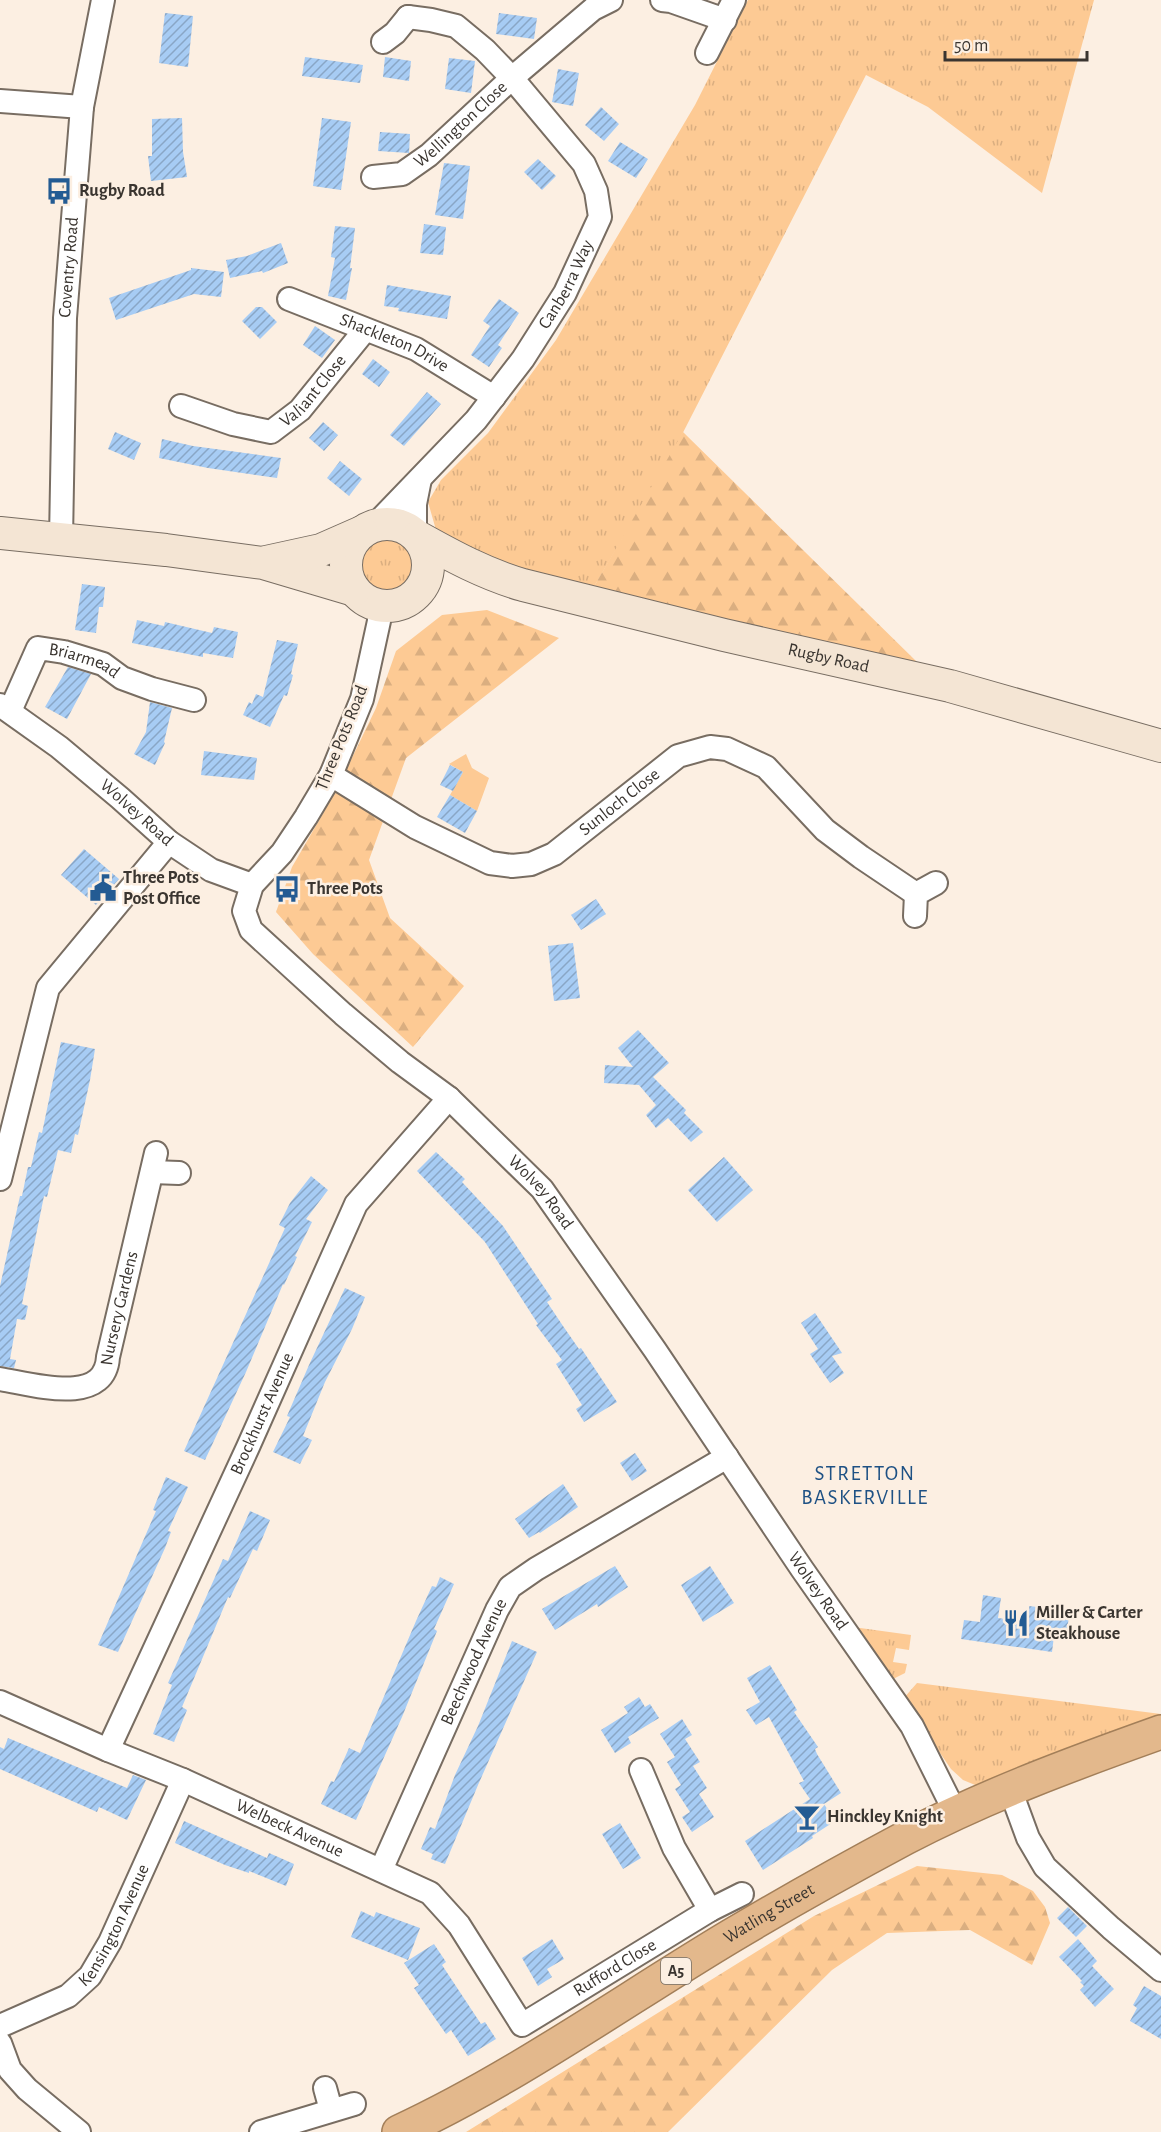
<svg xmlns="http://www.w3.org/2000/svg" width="1161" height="2132" font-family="'Alegreya Sans',sans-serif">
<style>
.grass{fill:url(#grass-tufts)}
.forest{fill:url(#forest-firs)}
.garden{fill:#fdca94}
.building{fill:url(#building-hatch)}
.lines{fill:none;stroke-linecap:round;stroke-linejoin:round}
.minor-casing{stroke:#786d62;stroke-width:26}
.secondary-casing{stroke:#786d62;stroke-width:34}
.trunk-casing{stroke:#a37f59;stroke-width:36}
.minor{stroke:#fff;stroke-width:22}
.secondary{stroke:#f4e5d4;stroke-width:32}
.trunk{stroke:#e3b88c;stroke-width:33}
.labels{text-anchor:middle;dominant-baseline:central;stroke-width:5;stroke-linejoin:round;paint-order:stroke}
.shield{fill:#fcefe2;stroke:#746d65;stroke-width:1.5}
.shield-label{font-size:16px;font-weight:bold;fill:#3a3530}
.street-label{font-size:18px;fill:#3a3530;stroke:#fcefe2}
.poi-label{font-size:18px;font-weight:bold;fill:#3a3530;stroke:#fcefe2;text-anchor:start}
.quarter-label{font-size:21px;letter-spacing:1.5px;fill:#1e5184;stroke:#fcefe2}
</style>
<defs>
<pattern id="grass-tufts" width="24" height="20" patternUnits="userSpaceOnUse" patternTransform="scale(1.5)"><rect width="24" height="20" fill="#fdca94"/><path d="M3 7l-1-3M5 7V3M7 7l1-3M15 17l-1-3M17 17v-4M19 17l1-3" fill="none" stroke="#daae80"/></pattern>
<pattern id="forest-firs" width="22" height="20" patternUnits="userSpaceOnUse" patternTransform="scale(1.5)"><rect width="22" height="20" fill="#fdca94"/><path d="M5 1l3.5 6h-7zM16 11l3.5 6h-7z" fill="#daae80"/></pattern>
<pattern id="building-hatch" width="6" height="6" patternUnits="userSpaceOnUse" patternTransform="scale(1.5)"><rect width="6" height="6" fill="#a7ccf4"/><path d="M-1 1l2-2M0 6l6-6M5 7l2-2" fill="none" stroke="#89a6c6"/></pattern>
</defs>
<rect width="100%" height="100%" fill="#fcefe2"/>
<path class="grass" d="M748,0H1094L1042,193L928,107L866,75L670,458L592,590L477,558L438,537L428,502L441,480L488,433L556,340L695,105Z
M357 560a32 32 0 1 1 64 0a32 32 0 1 1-64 0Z
M853,1627L911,1635L909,1650L896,1648L893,1662L907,1664L905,1673L893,1679Z
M917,1683L1161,1714V1720L980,1787L963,1780L951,1769L903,1699Z"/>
<path class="forest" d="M683,432L917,662L592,590Z
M487,610L559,638L406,758L369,860L390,918L464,986L413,1047L313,954L276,912L292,867L336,791L376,708L396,651L442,615Z
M917,1866L1002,1875L1033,1891L1045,1907L1050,1923L1032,1965L970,1930L887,1933L832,1970L668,2132H466L814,1916Z"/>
<path class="garden" d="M466,754L472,768L489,778L477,811L450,795L463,772L449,764Z"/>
<path class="building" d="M165,13L193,16L188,67L159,63Z
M499,13L537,18L534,39L496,34Z
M305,57L363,65L360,83L302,76Z
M385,57L411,61L409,81L383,77Z
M449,58L475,61L471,93L445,89Z
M558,69L579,73L573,106L552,102Z
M601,107L619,124L604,141L585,125Z
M182,118L183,152L187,177L151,181L148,156H152V119Z
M322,118L351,122L341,190L313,186Z
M380,132L410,134L409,153L378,151Z
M620,142L648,159L636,178L608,161Z
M538,159L556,176L542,190L524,172Z
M444,163L470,166L463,219L435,215Z
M424,224L446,227L443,255L420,253Z
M335,226L355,228L350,268H352L346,300L328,296L335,258L331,257Z
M281,243L288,263L263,273L262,271L230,278L226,260L247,256Z
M191,268L224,272L221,297L194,294L116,320L109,298L191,270Z
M387,285L451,296L447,319L398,311L399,308L384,306Z
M499,299L519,313L498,345L502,348L489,367L471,355L490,326L483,321Z
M256,307H262L277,322L260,339L242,321Z
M315,326L335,340L322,358L303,345Z
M373,359L390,372L379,387L362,374Z
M427,392L441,404L404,446L390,435Z
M323,422L338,435L324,451L309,438Z
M115,432L141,443L134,460L108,449Z
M162,439L193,446L281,458L277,478L208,468L159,458Z
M340,461L362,479L349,496L327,478Z
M82,584L105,587L103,607H99L96,633L75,630Z
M137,620L164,626L165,622L212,633L214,627L238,632L233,658L203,653V657L132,643Z
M277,640L298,644L291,674L293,675L287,696L284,695L270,727L243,715L249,702L252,704L256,694L263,697Z
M68,667L91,674L67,719L45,707Z
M150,702L172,708L164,742L165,743L155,765L134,754L146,732Z
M204,751L257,758L254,780L201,775Z
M450,765L463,772L453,791L440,785Z
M450,795L477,811L465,833L437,817Z
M84,849L119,879L96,905L61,875Z
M596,899L606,914L581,930L571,915Z
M573,943L580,998L554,1001L548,946Z
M638,1030L669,1063L653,1077L686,1110L684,1113L703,1132L691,1142L668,1118L656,1128L646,1115L656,1105L639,1085L604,1083L605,1065L633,1067L618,1048Z
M61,1042L95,1049L90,1080L78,1135L75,1134L71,1153L58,1150L47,1197L44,1196L22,1304L28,1306L25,1320L17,1319L10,1359L16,1360L14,1368L0,1366V1286L20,1196H22L28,1167H31L39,1132L42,1133Z
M436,1152L465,1179L462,1182L503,1226L552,1299L547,1302L563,1326L579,1349L581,1348L617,1402L584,1422L576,1409L582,1405L556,1364L562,1360L536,1325L538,1324L485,1242L417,1171Z
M724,1157L753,1190L717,1222L688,1190Z
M311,1176L328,1190L306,1219L312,1222L295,1256L297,1257L284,1285L283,1284L246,1372L205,1460L184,1451L285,1228L279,1225L290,1203Z
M345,1288L365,1297L352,1329L325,1382L303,1436L312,1440L300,1464L273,1452L290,1417L287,1416L309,1365Z
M815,1313L842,1353L832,1356L844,1373L830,1383L810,1354L818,1349L801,1323Z
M635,1453L647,1471L632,1481L620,1463Z
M166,1477L188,1487L168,1531L171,1532L165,1548L118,1652L98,1645L156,1511L153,1510Z
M563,1484L578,1507L540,1533L539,1532L529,1538L515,1519Z
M250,1511L270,1520L257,1551L253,1549L230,1598L228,1597L182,1707L187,1710L174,1742L153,1734L172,1685L168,1683L223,1559L228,1561Z
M615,1566L628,1587L598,1607L597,1604L555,1630L542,1609Z
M710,1566L734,1603L703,1622L681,1585Z
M440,1577L454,1584L434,1629L437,1631L402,1717L356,1820L321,1804L331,1781L334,1782L349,1748L360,1753L416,1621L432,1586L436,1587Z
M983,1595L1001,1598L998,1618L1028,1622L1029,1606L1070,1611L1067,1629L1055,1628L1052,1652L961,1639L964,1620L980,1622Z
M512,1641L537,1652L478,1785L445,1864L431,1859L433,1854L421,1849L430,1827L435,1829L455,1775L478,1726Z
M770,1665L797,1710L794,1712L818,1747L815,1749L817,1754L841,1793L824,1804L835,1821L812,1836L813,1838L763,1870L745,1841L810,1799L799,1783L804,1781L769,1717L756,1725L746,1710L760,1702L747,1678Z
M639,1697L645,1707L650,1704L659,1718L628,1737L631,1743L615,1753L601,1730L628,1713L624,1707Z
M682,1719L692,1735L685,1739L700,1762L693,1766L707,1788L699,1794L714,1817L692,1832L682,1817L690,1812L675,1789L681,1785L667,1762L675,1757L660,1734Z
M8,1738L127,1788L133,1775L146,1780L127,1820L99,1807L97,1812L0,1769V1747L4,1749Z
M184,1821L267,1858L269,1853L294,1864L286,1886L249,1871V1873L225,1865L175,1843Z
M620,1823L641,1858L623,1869L602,1834Z
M1068,1907L1087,1926L1076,1937L1057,1918Z
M361,1911L374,1917L376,1912L420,1928L408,1960L351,1937Z
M552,1939L564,1959L547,1969L552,1977L538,1986L522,1958Z
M1078,1939L1097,1961L1092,1966L1114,1989L1095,2007L1080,1990L1084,1986L1080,1982L1082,1981L1059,1957Z
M434,1944L446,1962L442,1965L481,2024L485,2022L496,2039L468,2056L451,2030L446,2034L414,1988L419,1985L404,1963Z
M1144,1986L1161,1996V2039L1130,2021L1137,2008L1133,2005Z"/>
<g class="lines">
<defs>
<g id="minor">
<path d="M662,0L671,1L725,20"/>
<path d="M383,42L395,33L408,17"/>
<path d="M707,53L734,0"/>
<path d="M0,101L82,107"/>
<path id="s1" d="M373,177L402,174L429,155L512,78L593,9L611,0"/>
<path id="s2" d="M289,299L416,349L494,397"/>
<path id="s3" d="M181,406L233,424L271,432L300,410L365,330"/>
<path id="s4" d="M375,525L476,420L523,359L565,293L600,217L596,191L584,164L512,78L485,50L456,26L431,20L408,17"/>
<path d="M415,533V504L420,479"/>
<path id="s5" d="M61,539L65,318L82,107L103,0"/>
<path id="s6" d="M379,606V621L362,699L331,775L306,817L282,853L252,885L244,911L251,930L343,1014L400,1062L449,1098L542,1189L655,1350L802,1569L912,1726L956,1814"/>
<path id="s7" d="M0,705L59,747L120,798L169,842L211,870L252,885"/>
<path id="s8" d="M10,711L38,648L64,652L103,664L122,678L152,689L194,700"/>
<path id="s9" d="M331,775L415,827L490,863L512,866L531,864L554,854L678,756L710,747L727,749L766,767L825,830L861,857L916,894"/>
<path d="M915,916L916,894L936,883"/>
<path d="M152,1172L179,1173"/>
<path d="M0,1179L48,988L169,842"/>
<path id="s10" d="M0,1379C32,1384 105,1407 108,1357L156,1153"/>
<path id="s11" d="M0,1702L108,1750L183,1780L430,1893L459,1925L522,2025L710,1910L674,1848L641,1770"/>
<path id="s12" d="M108,1750L248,1447L356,1204L449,1098"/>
<path d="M1010,1789L1028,1838L1045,1867L1111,1928L1161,1970"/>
<path id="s13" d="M381,1870L497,1610L510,1587L536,1569L727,1457"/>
<path d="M710,1910L742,1894"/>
<path id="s14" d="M0,2026L68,1996L90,1976L110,1942L183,1780"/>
<path d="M0,2043L10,2070L27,2089L79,2132"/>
<path d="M325,2088L331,2110"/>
<path d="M261,2132L354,2104"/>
</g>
<g id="secondary">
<circle cx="387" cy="565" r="41"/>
<path d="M0,533L166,550L263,563L354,590"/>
<path id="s15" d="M418,537C452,556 485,574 523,585L724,635L950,686L1161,746"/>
<path d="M266,562L321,550L362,532"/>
</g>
<g id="trunk">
<path id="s16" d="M399,2132C515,2078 621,2002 731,1936C788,1902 847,1869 905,1838C987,1795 1074,1763 1161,1732"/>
</g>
</defs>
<use href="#minor" class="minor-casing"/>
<use href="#secondary" class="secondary-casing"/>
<use href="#trunk" class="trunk-casing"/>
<use href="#minor" class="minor"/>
<use href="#secondary" class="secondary"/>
<use href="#trunk" class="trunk"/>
</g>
<defs>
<symbol id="bus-bare" viewBox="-9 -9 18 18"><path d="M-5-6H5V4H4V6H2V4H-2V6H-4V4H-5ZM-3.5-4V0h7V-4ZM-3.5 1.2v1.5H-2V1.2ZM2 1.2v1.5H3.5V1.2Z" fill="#235b93" stroke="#fcefe2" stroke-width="2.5" paint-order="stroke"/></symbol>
<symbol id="civic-bare" viewBox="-9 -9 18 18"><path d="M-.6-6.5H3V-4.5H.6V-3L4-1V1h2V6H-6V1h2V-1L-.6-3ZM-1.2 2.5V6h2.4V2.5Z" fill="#235b93" stroke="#fcefe2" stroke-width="2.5" paint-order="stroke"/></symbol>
<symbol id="restaurant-bare" viewBox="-9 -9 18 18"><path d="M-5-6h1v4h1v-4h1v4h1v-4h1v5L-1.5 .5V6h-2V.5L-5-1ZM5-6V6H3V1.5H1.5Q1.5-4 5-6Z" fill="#235b93" stroke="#fcefe2" stroke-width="2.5" paint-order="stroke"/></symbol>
<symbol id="bar-bare" viewBox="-9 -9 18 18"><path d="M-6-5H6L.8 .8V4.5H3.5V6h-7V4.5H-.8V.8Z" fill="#235b93" stroke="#fcefe2" stroke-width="2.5" paint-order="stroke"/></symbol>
</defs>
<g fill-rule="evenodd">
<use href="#bus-bare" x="40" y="172" width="38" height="38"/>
<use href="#civic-bare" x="84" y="869" width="38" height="38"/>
<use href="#bus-bare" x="268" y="870" width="38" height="38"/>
<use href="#restaurant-bare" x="997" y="1604" width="38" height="38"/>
<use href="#bar-bare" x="788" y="1798" width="38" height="38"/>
</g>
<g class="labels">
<rect class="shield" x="661" y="1958" width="30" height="26" rx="4.5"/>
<g class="shield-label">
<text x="676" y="1971">A5</text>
</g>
<g class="street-label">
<text stroke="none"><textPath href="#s1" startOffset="106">Wellington Close</textPath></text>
<text stroke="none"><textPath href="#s5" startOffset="272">Coventry Road</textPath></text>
<text stroke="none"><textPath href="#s4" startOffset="309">Canberra Way</textPath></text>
<text stroke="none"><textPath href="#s2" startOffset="114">Shackleton Drive</textPath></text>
<text stroke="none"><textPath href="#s3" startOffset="153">Valiant Close</textPath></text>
<text stroke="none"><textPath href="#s15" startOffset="430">Rugby Road</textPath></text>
<text stroke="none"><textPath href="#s8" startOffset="117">Briarmead</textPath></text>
<text transform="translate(342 738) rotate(-68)">Three Pots Road</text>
<text stroke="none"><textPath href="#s9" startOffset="332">Sunloch Close</textPath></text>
<text stroke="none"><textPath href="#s7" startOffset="174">Wolvey Road</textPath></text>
<text stroke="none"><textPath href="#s6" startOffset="752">Wolvey Road</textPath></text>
<text stroke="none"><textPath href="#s10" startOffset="176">Nursery Gardens</textPath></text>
<text stroke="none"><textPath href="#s12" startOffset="370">Brockhurst Avenue</textPath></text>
<text stroke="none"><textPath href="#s6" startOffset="1238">Wolvey Road</textPath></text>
<text stroke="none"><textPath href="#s13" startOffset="228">Beechwood Avenue</textPath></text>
<text stroke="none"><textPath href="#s11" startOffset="316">Welbeck Avenue</textPath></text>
<text stroke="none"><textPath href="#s16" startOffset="430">Watling Street</textPath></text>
<text stroke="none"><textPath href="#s14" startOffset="160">Kensington Avenue</textPath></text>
<text stroke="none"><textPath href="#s11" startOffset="741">Rufford Close</textPath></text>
</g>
<g class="poi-label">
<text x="79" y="191">Rugby Road</text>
<text x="123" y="878">Three Pots<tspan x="123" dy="21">Post Office</tspan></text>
<text x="307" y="889">Three Pots</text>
<text x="1036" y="1613">Miller &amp; Carter<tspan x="1036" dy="21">Steakhouse</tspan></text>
<text x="827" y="1817">Hinckley Knight</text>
</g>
<g class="quarter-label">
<text x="865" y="1473">STRETTON<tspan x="865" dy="24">BASKERVILLE</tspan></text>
</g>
</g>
<path d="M945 51v9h142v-9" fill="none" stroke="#3a3530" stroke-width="3"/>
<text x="954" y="51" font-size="18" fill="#3a3530" stroke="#fcefe2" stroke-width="4.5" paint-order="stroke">50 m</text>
</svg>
